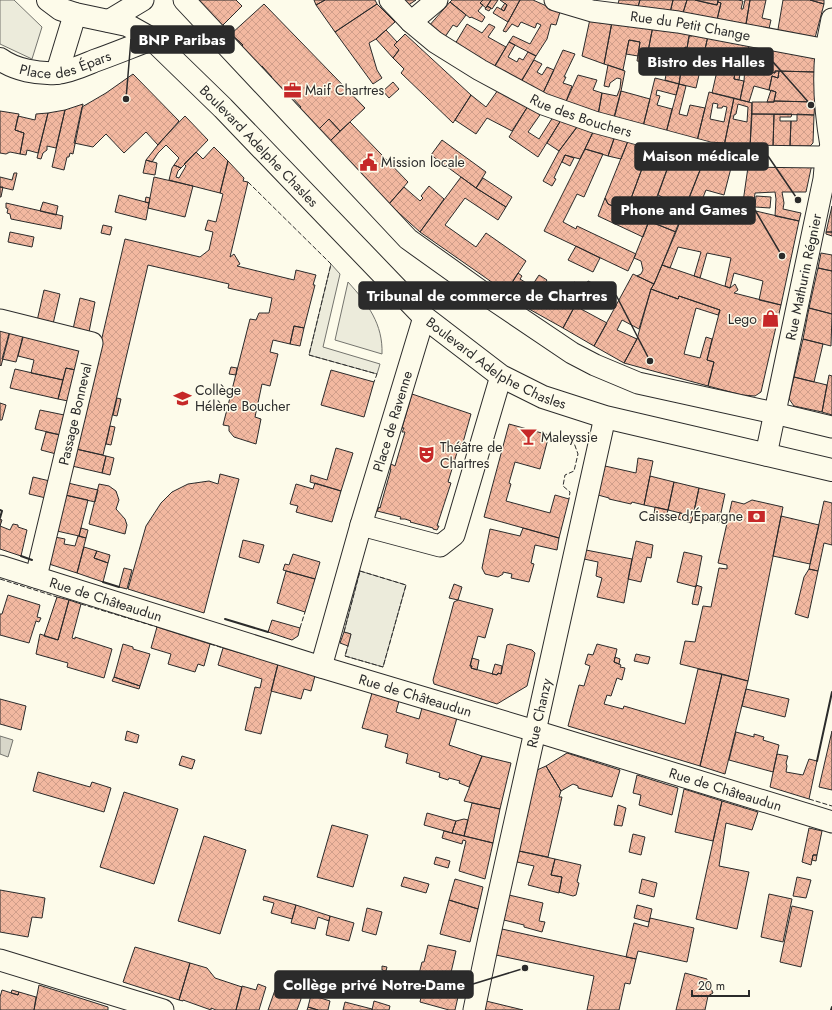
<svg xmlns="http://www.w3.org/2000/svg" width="832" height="1010" font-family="Jost,sans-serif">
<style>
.green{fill:#ecebdb;stroke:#74746e}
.water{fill:#d8d7c9;stroke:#74746e}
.building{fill:url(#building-cross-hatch);stroke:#2b2b2b;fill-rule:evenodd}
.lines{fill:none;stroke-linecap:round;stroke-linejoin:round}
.minor-casing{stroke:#2b2b2b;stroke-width:23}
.major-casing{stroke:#2b2b2b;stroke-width:24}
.minor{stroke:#fdfbea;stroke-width:21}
.major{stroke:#fdfbea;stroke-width:22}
.fence{stroke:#2b2b2b;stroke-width:1;stroke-dasharray:5 2;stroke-linecap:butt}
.wall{stroke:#2b2b2b;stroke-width:2}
.labels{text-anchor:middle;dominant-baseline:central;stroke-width:3;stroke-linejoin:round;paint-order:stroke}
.street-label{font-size:14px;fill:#2b2b2b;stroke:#fdfbea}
.poi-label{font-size:14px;fill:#2b2b2b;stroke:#fdfbea;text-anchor:start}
.leader{fill:none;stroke:#2b2b2b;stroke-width:1.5}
.callout-dot{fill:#2b2b2b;stroke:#fdfbea;stroke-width:1.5}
.callout{fill:#2b2b2b;stroke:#2b2b2b;stroke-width:1.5}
.callout-label{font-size:15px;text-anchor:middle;font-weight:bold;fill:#fff}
</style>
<defs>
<pattern id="building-cross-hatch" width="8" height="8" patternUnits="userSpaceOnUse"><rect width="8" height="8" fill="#f2b8a0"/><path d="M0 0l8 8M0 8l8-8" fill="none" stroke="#d09e8a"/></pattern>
</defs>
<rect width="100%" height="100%" fill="#fdfbea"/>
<path class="green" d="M0,0H14L42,27L32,59L0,44Z
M331,264L340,274L323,347L380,364L377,374L309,355Z
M348,282C368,304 383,324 382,354L335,340Z
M360,571L406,585L383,667L345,656L351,634L344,632Z"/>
<path class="water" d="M0,736L13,740L8,757L0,754Z"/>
<path class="building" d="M192,0H236L242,6L220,28Z
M314,0H325L316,5Z
M325,0H375L377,4L335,32L316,5Z
M402,0H416L407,6Z
M452,0H483L480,3L483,5L478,11L485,17L482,22L471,17L470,18L450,2Z
M483,0H491L486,8L480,3Z
M491,0H498L492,9L487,6Z
M500,0H520L508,22L493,13L497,7L504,11L507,5Z
M520,0H533L560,12L556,25L551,24L547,39L536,56L509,42L513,36L530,44L541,25L537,23L535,28L521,22L518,27L512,24L506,32L503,31Z
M619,0H640L637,10L617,8Z
M640,0H673L670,13L637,10Z
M673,0H687L682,16L670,13Z
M687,0H695L717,5L718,2L721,3L716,24L682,16Z
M695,0H718L717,5L707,3Z
M718,0H738L743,1L741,9H743L745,0H750L745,31L716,24L721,3L718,2Z
M750,0H766L762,18L771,20L768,33L745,29Z
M783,0H810L824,4L815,38L777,35Z
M810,0H824V4Z
M450,2L466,15L457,27L453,25L445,37L428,27Z
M505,3L507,5L504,11L501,9Z
M264,4L365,108L340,131L329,119L318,130L298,110L301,107L291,96L288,99L269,80L272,77L262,66L259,69L239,48L243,45L231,34Z
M377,4L395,22L376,39L369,43L377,70L382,78L373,84L335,32Z
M487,6L491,8L489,11L485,9Z
M590,19L612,22L604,64L582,56Z
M612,22L653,26L646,62L637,61L640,42L629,40L623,70L604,64Z
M467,24L482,33L489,24L495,27L488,37L506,47L494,67L455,44Z
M653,26L690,32L687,48L685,47L682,63L647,56Z
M386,30L397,42L394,45L399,50L393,58L376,39Z
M693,32L708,36L696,88L679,84L685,47L687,48L689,36H692Z
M231,34L243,45L239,48L228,37Z
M405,34L471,95L453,123L401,73L404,69L393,58L399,50L394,45Z
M708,36L749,45L745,65H742L740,74L735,72L734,79L744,81L740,100L712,93L717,71L701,67Z
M629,40L640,42L638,56L626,54Z
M509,42L515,45L508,57L517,62L519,58L523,60L528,52L536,56L520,84L494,68Z
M749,45L767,48L762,70L775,73V71H779L778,78L772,76L769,90L754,86L749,102L740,100L744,81L745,65Z
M767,48L815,54V72L775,71V73L762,70Z
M563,50L575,54L564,77H566L563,83L572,86L565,104L542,95Z
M534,60L542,64L537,72L542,75L547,67L554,70L542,95L520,83Z
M669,60L682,63L679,84L665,80Z
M608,65L625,71L621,91L614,119L598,115L602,93L617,96L620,88L621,79L617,78L610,83L609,87L604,86Z
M779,71L815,72V102L774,101L776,92L769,90L772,76L778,78Z
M735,72L740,74L739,80L734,79Z
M133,74L179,121L158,145L146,132L124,153L106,134L93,147L74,143L82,107L106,93Z
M578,75L597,80L593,90L602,93L598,115L565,104Z
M655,78L679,84L676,95L657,90L656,95L660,96L657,105L672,109L666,133L643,127Z
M393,82L399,89L389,98L383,91Z
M679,84L686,86L679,114L687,116L690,105L705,108L697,141L666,133Z
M498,90L528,106L512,131L487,118L476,134L455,120L471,95L486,107Z
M771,90L776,92L774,101V102H767Z
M621,91L650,99L643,126L614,117Z
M709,92L734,98L724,146L697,141ZM713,103L718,104L717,108H722L723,106L727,107L724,122L710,119Z
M734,98L752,103L750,147L724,146ZM738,104L748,107L747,122L733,119L734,115L736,114Z
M774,101L815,102L814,115L752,114V102H774Z
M83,104L73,154L70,153L69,157H67L64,170L52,167L65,110Z
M528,106L542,112L528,132L539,139L553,117L561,120L538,157L509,137Z
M65,110L56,148L47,146V150L43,153L41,159L37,158L48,113Z
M0,111L19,114L15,130L24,133L20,154L10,152L6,154L0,153Z
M48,113L38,153L27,150L26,155L20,154L24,133L15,130L18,116L35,120L36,114Z
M752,114H774L773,147H750Z
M774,114H792L791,117H780V121H791L790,146L773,147Z
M797,114L814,115L813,143L810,146H790L791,121H797Z
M185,116L208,140L181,168L174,165L179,158L166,145L158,153L152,162L146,160L161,141Z
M329,119L340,131L329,142L318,130Z
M561,120L577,127L559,151L547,143Z
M350,122L408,182L389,204L329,142Z
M577,127L594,130L580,159L565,155L554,178L556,179L552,186L543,181L559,151Z
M594,130L615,136L608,156L585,149Z
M615,136L628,141L621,159L608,156Z
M442,140L486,172L476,188L431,155Z
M628,141L650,147L626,212L608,204L605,198Z
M214,147L228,161L220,193L169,180L172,168L174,165L181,168L178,171L176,177L179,178L186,166L184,164L196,152L203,159Z
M650,147L673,153L648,221L626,212Z
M585,149L603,154L584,197L577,194L563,222L576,229L577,226L636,254L628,271L544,231Z
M673,153L704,160L676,232L648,221L654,206L659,208L664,207L667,200L666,199L658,195Z
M565,155L574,158L570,166L562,162Z
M146,160L157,163L155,175L143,173Z
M704,160L731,168L724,195L706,190L700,205L719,209L721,203L799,221L781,305L759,300L763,281L734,273L730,288L725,286L731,258L707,253L700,278L694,276L701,252L678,247L670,268L662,265Z
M228,161L244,178L243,181L248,182L230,257L234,254L240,264L237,266L294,280L296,270L316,275L313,285H315L304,328L294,326L290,344L273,340L270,352L278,354L270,386L262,384L255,417L261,419L256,444L234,437L229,431V426L223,425L250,319L256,320L259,313H269L272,298L228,288L229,284L148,265L103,455L76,449L125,239L200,257L209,250L213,232L205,230L208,220L216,222L223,194L220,193Z
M812,164L806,192H782L784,203L783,209L801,213L799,221L775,216L776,199L775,192L755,193L753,211L742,209L748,167Z
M14,173H17L13,190L0,187V177L12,180Z
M154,177L193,186L185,217L148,208Z
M461,177L476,188L506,207L498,220L465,198L445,225L476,247L486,233L526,261L506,292L420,232Z
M483,178L512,197L506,207L476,188Z
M429,186L444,199L420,232L389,204L404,187L420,201L423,198L421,196Z
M0,187H3L1,197H0Z
M119,195L149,203L146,220L115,212Z
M756,196L771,197L770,208L755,207Z
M146,197L150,198L149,203L145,202Z
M605,198L608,204L649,221L643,237L598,216Z
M43,202L58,206L56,215L40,211Z
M6,203L63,216L61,229L11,219L10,214L7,213L8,209L6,208Z
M832,206V232H826Z
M649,221L676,232L654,284L637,276L641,274L643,270L641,261L634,258Z
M103,225L112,227L110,235L101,233Z
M10,232L34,237L32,247L8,242Z
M826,232H832V236L826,234Z
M576,246L600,258L593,272L568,260Z
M821,253L832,255V271L818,268Z
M662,265L730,288L735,284L738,290L734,293L781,305L761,392L755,396L742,395L708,386L714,362L707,360L720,310L679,296L678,299L651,289L654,284Z
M818,268L832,271V314L809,308Z
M518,273L522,276L520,279L528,284L530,282L533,284L539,275L547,280L529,309L506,292Z
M633,274L654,284L651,289L639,329L622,320L617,330L637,339L624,363L594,346Z
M588,281L594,284L590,291L593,292L586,303L584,302L581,309L607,323L594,346L563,328Z
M574,282L585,288L563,328L529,309L542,289L559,298L561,295L566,294Z
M651,289L678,299L679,296L720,310L718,315L696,308L684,354L700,358L706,337L712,339L707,360L714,362L708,386L624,363L637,339Z
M44,290L60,294L53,324L37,321Z
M80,298L95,302L89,332L73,329Z
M809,308L832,314L831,346L803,339Z
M0,326L11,328L1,366L0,365Z
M294,326L304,328L300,346L290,344Z
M10,330L24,334L16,362L2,359Z
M24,331L85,352L80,371L66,368L63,380L31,373L34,360L18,356Z
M803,339L823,344L814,382L794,377Z
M231,367L237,368L236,375L229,374Z
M66,368L80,371L73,402L58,399Z
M15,369L63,380L58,399L10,388Z
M331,370L374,382L364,417L321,405Z
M829,375L832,376V415L822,412Z
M794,377L827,385L822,412L794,406L789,399Z
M412,394L471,414L462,446H459L448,482L451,483L437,526H439L437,530L433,529V528L410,522L411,521L405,519H400L401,517L377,511L379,507L380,508L391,469H390L391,464L395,466L405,432H402L404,428H402Z
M117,398L121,399L117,416L113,415Z
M0,403L6,405L2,420H0Z
M40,410L69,416L65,436L35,429Z
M509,424L549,435L540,469L515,462L509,483L511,484L506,501L550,513L555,495L569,499L559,538L484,517Z
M110,426L115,427L111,445L106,444Z
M46,432L65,436L60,455L41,450Z
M336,448L353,453L341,491L310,482L311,475L327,480Z
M76,449L106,456L102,473L72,466Z
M106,456L114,458L110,475L102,473Z
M638,458L653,461L644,505L632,502L631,504L609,499V498L598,495L605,466L636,473Z
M220,474L239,479L204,613L128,589L146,526L161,503L172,492L188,484L209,481L218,484Z
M650,476L674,482L668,510L644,505Z
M33,477L54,482L50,499L29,494Z
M674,482L699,488L693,516L668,510Z
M68,483L98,490L95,502L65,495Z
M315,483L341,491L332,522L296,512L298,506L290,504L296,484L313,489Z
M99,484L109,486L116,491L119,500L116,509L125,519L127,525L125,534L89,524Z
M699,488L725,494L719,522L693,516Z
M65,495L88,500L79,536L57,531Z
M752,500L783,507L748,681L680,664L685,641L695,642L703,606L711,607L719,568L727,569V565L718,563L732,501L744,504Z
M824,501L832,503V545L824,543L818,571L809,569Z
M655,507L668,510L666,517L654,514Z
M680,513L693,516L691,523L678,519Z
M781,516L819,525L810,564L773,556Z
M0,519L2,520L0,526L10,530L13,524L18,525V527L27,530L21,556L0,549Z
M81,528L88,530L86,538L79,536Z
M523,528L559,538L557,550L535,545L531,563L534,564L529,582L511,578L512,574L503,572V574L498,577L485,574L482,568L490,529L520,536Z
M78,536L86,538L77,573L49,564L55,537L65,539L64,544L75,546Z
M243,540L264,545L259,563L239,557Z
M636,541L653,545L651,558L647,557L641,582L628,579Z
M84,547L97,551L94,558L108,563L103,582L77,573Z
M586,550L632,559L624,603L597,597L602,578L596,576L598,562L584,559Z
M97,551L110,555L108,563L94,558Z
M684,552L702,556L696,587L677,582Z
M293,554L320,562L315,579L283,570L285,564L289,565Z
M124,568L132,570L127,589L119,587Z
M809,569L818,571L808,618L795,614L804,577Z
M286,571L315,579L305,612L277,603Z
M454,584L462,587L458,600L449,598Z
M696,585L702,587L698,605L692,604Z
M8,595L40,605L37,617L41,618L39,622L36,621L29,643L0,635V614H2Z
M57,597L69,600L58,640L44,636Z
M69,600L81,604L72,638L75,639V637L112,649L104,678L67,667L68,663L36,654L40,634L58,640Z
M458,600L493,609L485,638L478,636L470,666H472L471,668L497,675L498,673L501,674L507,645L510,644L532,650L535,653L527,686L497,704L434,684L433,680L454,602Z
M272,620L300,628L298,636L292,640L268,632Z
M157,627L210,644L204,666L198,664L195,672L168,664L171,654L151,648Z
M344,632L351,634L348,646L340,643Z
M123,644L133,647V649L150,654L140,686L114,677Z
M597,644L617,649L614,662L621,665L620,667L625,668L622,680L617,678L611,696L607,695L604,704L623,709L624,706L685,724L698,669L722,674L700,766L568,726L579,685L584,686L590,666L585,664L588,654L593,655Z
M223,648L278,664L261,734L245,730L255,687L260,688L262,679L218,665Z
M636,654L650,657L648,664L634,661Z
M615,657L620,659L619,664L614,662Z
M472,658L479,660L477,670L471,668L472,666H470Z
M278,664L315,676L311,691L304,689L301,699L271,691Z
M495,664L502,666L501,674L498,673L497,675L492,674Z
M722,674L748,681L725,774L700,766Z
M114,677L140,686L139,689L112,681Z
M746,689L789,699L785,717L742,706Z
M372,693L399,701L396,712L419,719L422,708L457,718L449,745L482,756L469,787L459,783L460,781L449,778L448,780L439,777L440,773L406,763L408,754L385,747L388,735L362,728Z
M0,699L26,706L21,730L0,724Z
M127,731L139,735L137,743L125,740Z
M832,731V790L819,787Z
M736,732L754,737V734L764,737L763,740L779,745L773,772L729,760Z
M567,753L620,770L612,797L578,788V786L573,784L561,791L546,766Z
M777,754L788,756L786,763L787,766L786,772L803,775L809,759L817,761L809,799L770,787Z
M182,756L195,760L192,769L179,765Z
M482,756L511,763L500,809L464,801Z
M546,766L561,791L559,797H562L548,857L519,851L537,770Z
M38,772L90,787L92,782L111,788L104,812L33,791Z
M637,775L678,788L672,815L639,805L641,795L633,793Z
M684,789L722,801L713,841L675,832Z
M124,792L178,809L154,884L100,867Z
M722,801L758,812L752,830L726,823L719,866L749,872L737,929L696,919Z
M472,803L500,809L493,843L464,836Z
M618,805L626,808L622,826L614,825Z
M427,813L456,821L452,833L424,825Z
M464,819L468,820L464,836L452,833L456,821Z
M332,825L368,835L353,887L317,877Z
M809,828L822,831L817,855H813L811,865L802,862Z
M444,831L493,843L485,879L459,871L466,841L463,840L462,844L442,838Z
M633,834L645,837L641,855L629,852Z
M204,836L246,850L220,934L178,921Z
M519,851L555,859L551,875L562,877L559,893L528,885L534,866L517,862Z
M813,855H817L816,861L812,860Z
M436,857L450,861L448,868L434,864Z
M555,859L581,865L577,882L579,883L576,895L573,896L559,892L562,877L551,875Z
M404,877L429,884L426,893L401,886Z
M797,877L811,880L806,898L793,896Z
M455,879L483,887L478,909L449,900Z
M642,879L657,883L654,897L639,893Z
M0,890L45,898L42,918L32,917L28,937L0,932Z
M769,894L792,899L783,942L761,937Z
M509,895L543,903L539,921L545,922L542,932L524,927V925L504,920Z
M264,896L296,905L292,919L271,913L274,903L263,900Z
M449,900L478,909L470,942L440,934Z
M296,905L330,916L329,921L318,917L315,929L291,923Z
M637,905L652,909L649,922L634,918Z
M792,906L813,911L801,967L780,962Z
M367,908L382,912L376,935L362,931Z
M330,916L354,923L349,941L326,935Z
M650,918L694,928L687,962L638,951L636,959L626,957L634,923L648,927Z
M502,929L636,959L630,984L625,983L619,1010H587L594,976L496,955Z
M428,945L456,951L449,981L419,974L422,962H424Z
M135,947L190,963L179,1000L123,982Z
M190,963L207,968L215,978L242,987L236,1010H216L211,1008V1010L183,1000V1001L179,1000Z
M382,966L387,967L386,971L382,970Z
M685,973L707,979L713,993L708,996L705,1010H676Z
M426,975L461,984L455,1010H449L420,1002Z
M258,984L266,987L259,1010H236L242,986L256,990Z
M39,985L108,1007V1010H34Z
M2,990L18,995L19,992L36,997L34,1010H0V997Z
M12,990L19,992L18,995L11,993Z
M275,990L287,994L291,990L300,993L301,999L297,1010H268Z
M311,995L330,1001L328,1010H318L308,1007Z
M374,1001L390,1006L389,1010H372Z
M486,1001L523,1010H484Z
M345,1002L372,1009V1010H343Z
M308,1007L318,1010H307Z"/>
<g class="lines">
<defs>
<g id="minor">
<path d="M184,0L408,239L492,299L572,353L595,365L638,383L774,413L832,427"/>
<path id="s1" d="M390,0L411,22L435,42L480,70L543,104L594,122L709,153L751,156L819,157L832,158"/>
<path id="s2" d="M555,0L592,11L678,22L832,51"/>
<path d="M108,21L143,0"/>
<path d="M411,22L437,0"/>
<path d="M831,146C826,117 823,82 826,53C827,41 830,30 832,19"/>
<path d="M0,320L92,343L36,577"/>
<path id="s3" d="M766,455L824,179L826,157L832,145"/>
<path d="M361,525L440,546L454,535L501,376"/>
<path id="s4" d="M0,566L321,667L535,731L832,822"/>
<path id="s5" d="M321,667L361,525L424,317"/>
<path d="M0,960L163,1010"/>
<path id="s6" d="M474,1010L489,938L605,417"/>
</g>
<g id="major">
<path id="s7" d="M48,0L60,9L75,14L127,25L152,39L223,108L424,317L501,376L543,397L605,417L832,470"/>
<path id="s8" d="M0,59C15,70 38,74 56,73C69,72 82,66 94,61C114,54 133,46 152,39"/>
<path d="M57,73L75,14"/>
</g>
</defs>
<use href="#minor" class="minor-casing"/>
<use href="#major" class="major-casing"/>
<use href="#minor" class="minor"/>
<use href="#major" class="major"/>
<path class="fence" d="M248,182L331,264L309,355L377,374L374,382
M549,435L574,443L578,454L574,471L565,475L563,486L570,492L569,499
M0,579L57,597
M81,604L157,627
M300,628L305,612
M344,632L360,571L406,585L383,667L345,656L348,646
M210,644L223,648
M809,799L832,806"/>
<path class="wall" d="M0,510L2,511L0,518
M21,556L32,560
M103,582L119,587
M225,619L268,632
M817,761L832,692
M831,1010L832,1007"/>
</g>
<defs>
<symbol id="office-bare" viewBox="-9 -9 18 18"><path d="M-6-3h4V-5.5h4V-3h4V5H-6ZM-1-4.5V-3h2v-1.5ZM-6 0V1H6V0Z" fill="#c62828" stroke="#fdfbea" stroke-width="2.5" paint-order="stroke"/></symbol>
<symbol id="civic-bare" viewBox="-9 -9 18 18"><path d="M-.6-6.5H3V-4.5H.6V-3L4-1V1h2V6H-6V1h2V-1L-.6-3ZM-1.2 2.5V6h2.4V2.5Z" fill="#c62828" stroke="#fdfbea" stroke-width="2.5" paint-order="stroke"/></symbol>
<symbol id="shop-bare" viewBox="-9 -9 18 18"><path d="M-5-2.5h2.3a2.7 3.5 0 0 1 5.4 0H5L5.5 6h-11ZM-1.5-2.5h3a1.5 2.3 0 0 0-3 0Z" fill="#c62828" stroke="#fdfbea" stroke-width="2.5" paint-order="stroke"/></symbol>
<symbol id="school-bare" viewBox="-9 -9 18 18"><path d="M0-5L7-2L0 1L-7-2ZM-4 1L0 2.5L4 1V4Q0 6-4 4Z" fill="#c62828" stroke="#fdfbea" stroke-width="2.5" paint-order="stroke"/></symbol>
<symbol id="bar-bare" viewBox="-9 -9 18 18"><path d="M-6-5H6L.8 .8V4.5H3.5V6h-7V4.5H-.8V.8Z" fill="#c62828" stroke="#fdfbea" stroke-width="2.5" paint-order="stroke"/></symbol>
<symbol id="theatre-bare" viewBox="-9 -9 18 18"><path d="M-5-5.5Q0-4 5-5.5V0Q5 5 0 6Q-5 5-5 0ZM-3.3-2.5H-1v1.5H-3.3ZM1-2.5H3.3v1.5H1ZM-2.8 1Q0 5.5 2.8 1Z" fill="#c62828" stroke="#fdfbea" stroke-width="2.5" paint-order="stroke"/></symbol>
<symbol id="bank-bare" viewBox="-9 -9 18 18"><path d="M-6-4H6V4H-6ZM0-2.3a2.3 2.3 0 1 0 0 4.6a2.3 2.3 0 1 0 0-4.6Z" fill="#c62828" stroke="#fdfbea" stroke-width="2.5" paint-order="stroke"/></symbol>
</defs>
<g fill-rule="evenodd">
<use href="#office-bare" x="280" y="78" width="25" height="25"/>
<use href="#civic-bare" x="356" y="150" width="25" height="25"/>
<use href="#shop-bare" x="758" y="306" width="25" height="25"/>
<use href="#school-bare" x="170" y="386" width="25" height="25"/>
<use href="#bar-bare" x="516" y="424" width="25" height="25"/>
<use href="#theatre-bare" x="414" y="442" width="25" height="25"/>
<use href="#bank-bare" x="744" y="504" width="25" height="25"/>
</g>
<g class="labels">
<g class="street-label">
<text stroke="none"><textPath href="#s2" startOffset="138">Rue du Petit Change</textPath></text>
<text stroke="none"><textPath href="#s8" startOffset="69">Place des Épars</textPath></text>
<text stroke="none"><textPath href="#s1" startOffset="226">Rue des Bouchers</textPath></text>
<text stroke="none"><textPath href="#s7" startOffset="264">Boulevard Adelphe Chasles</textPath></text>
<text stroke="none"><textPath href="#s3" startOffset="182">Rue Mathurin Régnier</textPath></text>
<text stroke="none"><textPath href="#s7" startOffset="588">Boulevard Adelphe Chasles</textPath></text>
<text transform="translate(75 414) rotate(-77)">Passage Bonneval</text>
<text stroke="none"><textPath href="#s5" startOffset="256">Place de Ravenne</textPath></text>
<text stroke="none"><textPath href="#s4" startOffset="111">Rue de Châteaudun</textPath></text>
<text stroke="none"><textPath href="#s4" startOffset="435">Rue de Châteaudun</textPath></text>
<text stroke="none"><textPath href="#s6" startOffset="304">Rue Chanzy</textPath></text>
<text stroke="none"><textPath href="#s4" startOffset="759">Rue de Châteaudun</textPath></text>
</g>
<g class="poi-label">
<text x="305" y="90">Maif Chartres</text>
<text x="381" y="162">Mission locale</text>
<text x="757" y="319" text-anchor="end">Lego</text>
<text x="195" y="390">Collège<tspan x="195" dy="16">Hélène Boucher</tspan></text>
<text x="541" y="437">Maleyssie</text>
<text x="440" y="447">Théâtre de<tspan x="440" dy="16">Chartres</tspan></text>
<text x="743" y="516" text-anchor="end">Caisse d'Épargne</text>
</g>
</g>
<path class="leader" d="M126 99L131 39M811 105L773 62M798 200L768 156M782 256L755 210M650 361L616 295M525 968L473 984"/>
<g class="callout-dot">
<circle cx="126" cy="99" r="4"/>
<circle cx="811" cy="105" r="4"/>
<circle cx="798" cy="200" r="4"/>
<circle cx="782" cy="256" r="4"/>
<circle cx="650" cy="361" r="4"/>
<circle cx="525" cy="968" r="4"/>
</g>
<g class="callout">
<rect x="131" y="26" width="103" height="27" rx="4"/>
<rect x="639" y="48" width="134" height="27" rx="4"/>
<rect x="635" y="143" width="133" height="27" rx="4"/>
<rect x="612" y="197" width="143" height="27" rx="4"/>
<rect x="359" y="282" width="257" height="27" rx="4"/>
<rect x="275" y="971" width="198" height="27" rx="4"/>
</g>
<g class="callout-label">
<text x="182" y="45">BNP Paribas</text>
<text x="706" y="67">Bistro des Halles</text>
<text x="701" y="161">Maison médicale</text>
<text x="684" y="215">Phone and Games</text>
<text x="487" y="301">Tribunal de commerce de Chartres</text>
<text x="374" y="990">Collège privé Notre-Dame</text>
</g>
<path d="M692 990v6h57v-6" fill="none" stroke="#2b2b2b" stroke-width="2"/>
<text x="698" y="990" font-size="12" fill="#2b2b2b" stroke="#fdfbea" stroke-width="3" paint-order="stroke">20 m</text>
</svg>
